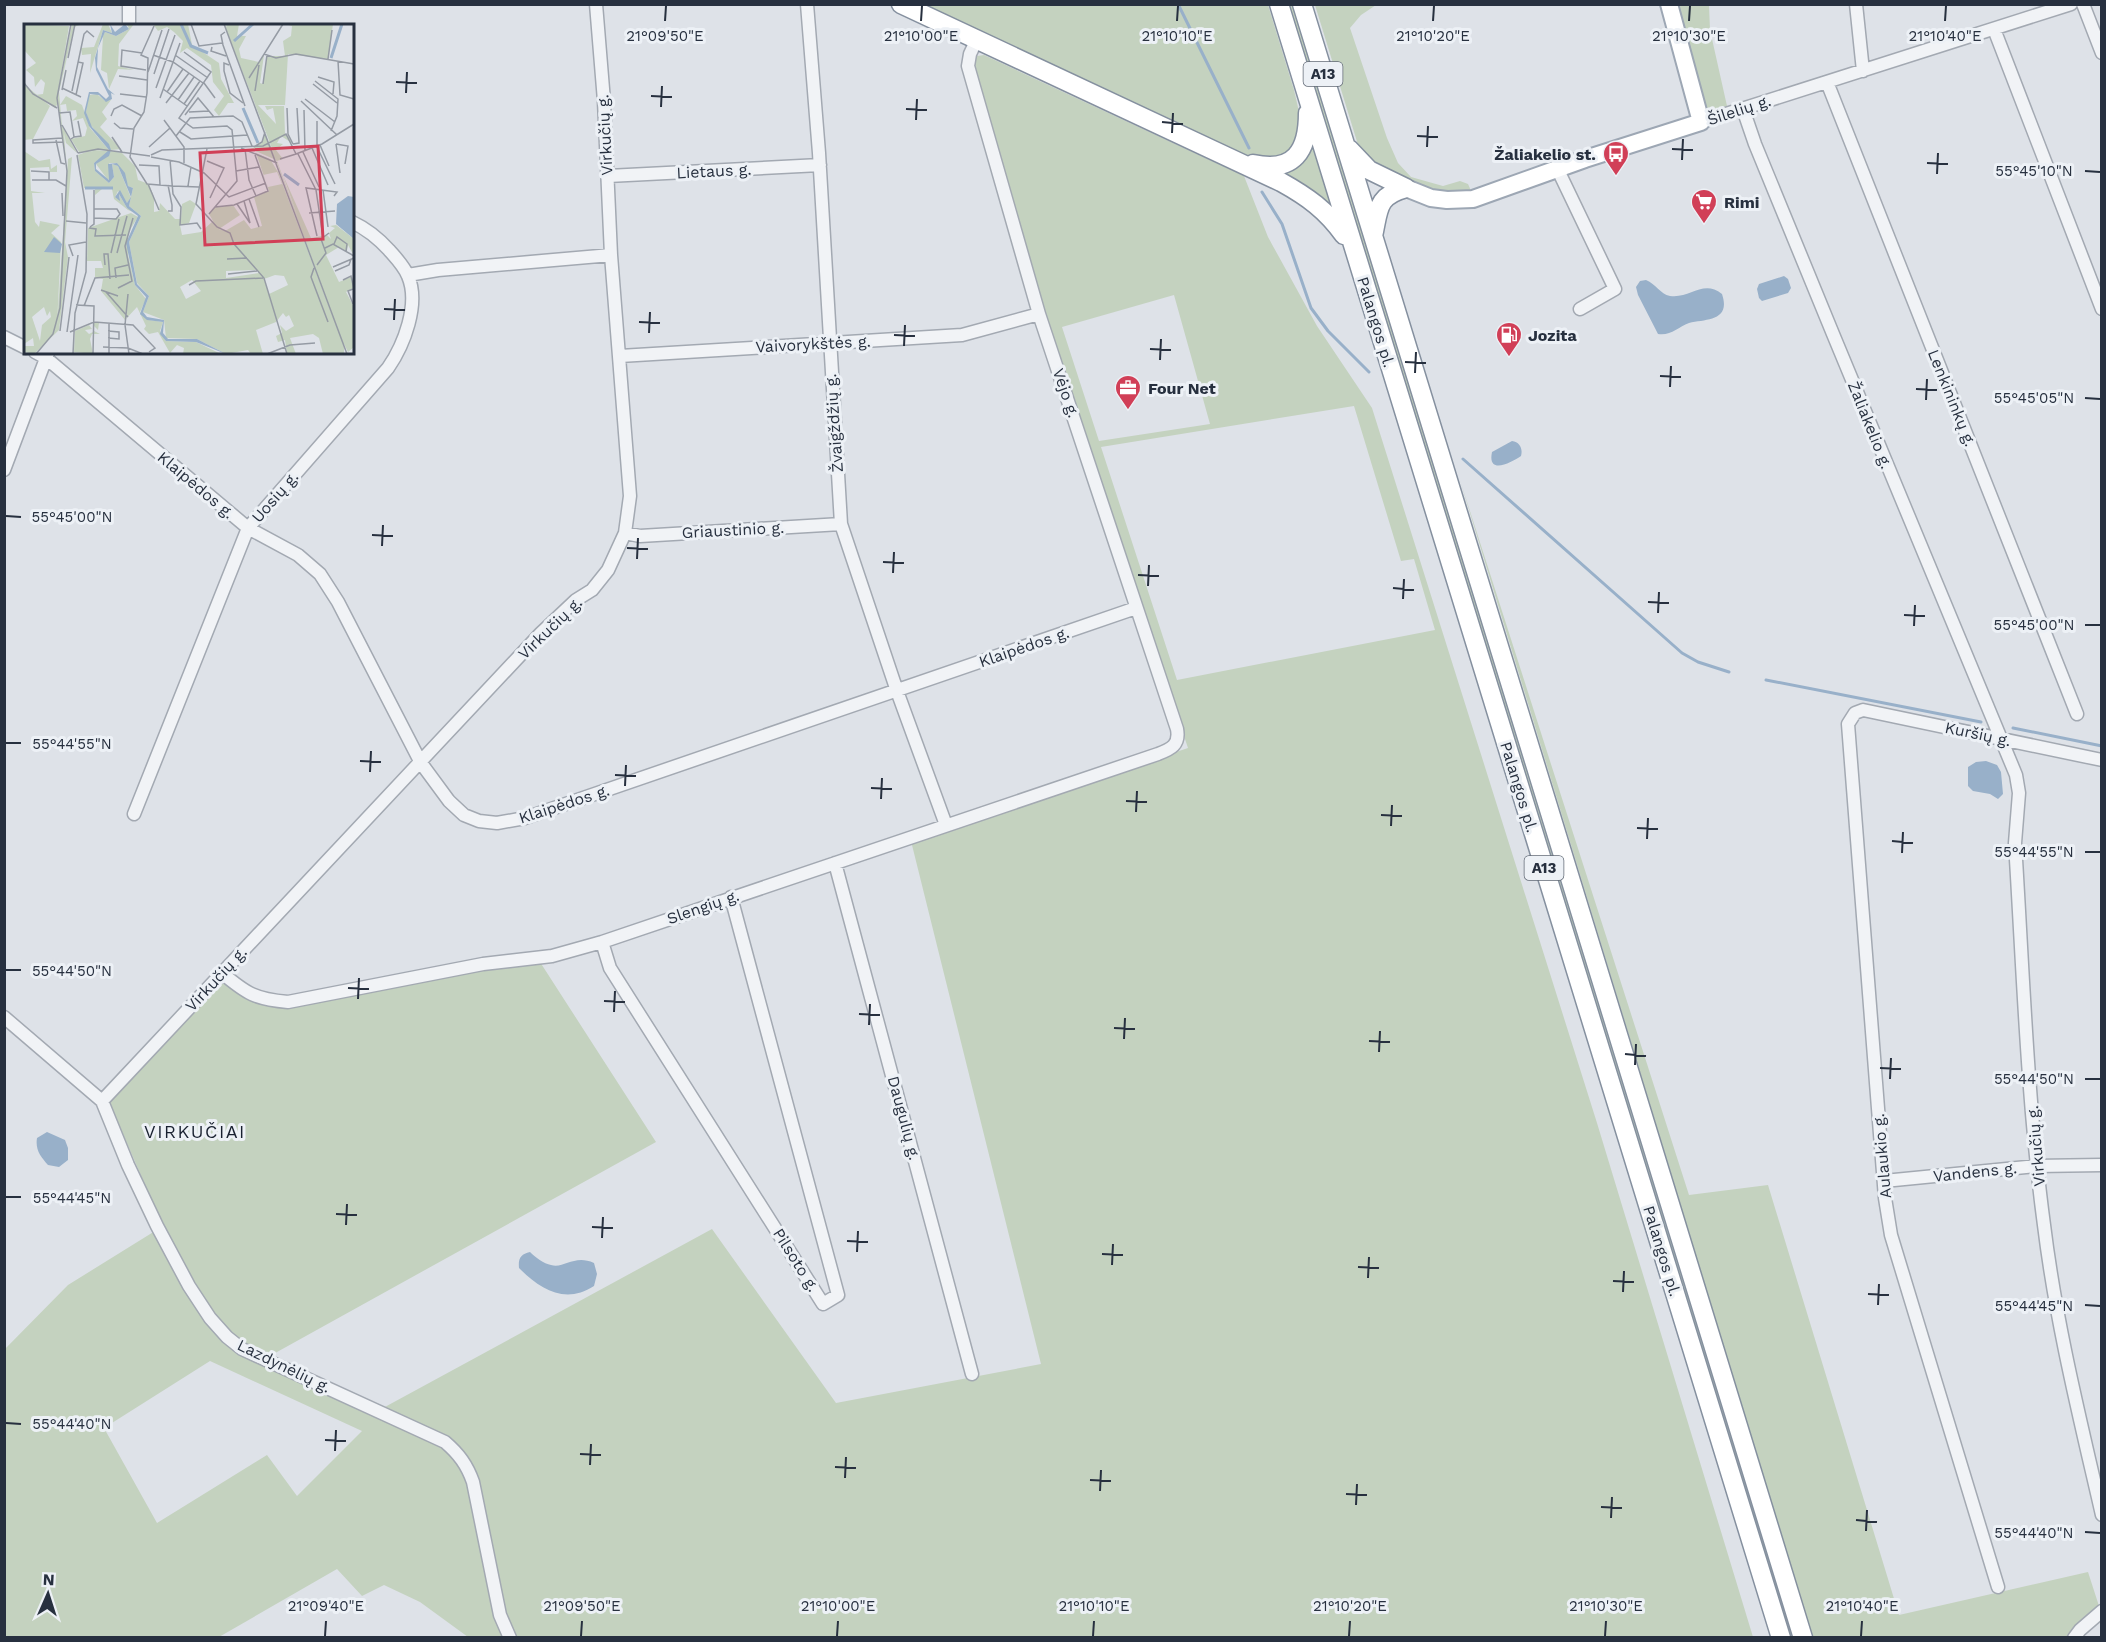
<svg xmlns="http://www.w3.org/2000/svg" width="2106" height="1642" font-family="'Work Sans',sans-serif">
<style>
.green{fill:#c4d2bf;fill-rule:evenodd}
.water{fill:#98b0c9}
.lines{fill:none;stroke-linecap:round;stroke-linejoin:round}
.stream{stroke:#98b0c9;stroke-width:3}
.minor-casing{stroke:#a3a9b2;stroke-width:15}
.major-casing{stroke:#9da7b4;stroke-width:20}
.highway-casing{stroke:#85909f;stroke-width:21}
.minor{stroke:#f1f3f6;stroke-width:12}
.major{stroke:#fff;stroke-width:16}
.highway{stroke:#fff;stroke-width:18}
.ticks{fill:none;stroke:#27303f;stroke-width:2}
.labels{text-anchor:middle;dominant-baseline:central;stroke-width:6;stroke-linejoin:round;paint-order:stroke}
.shield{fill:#edf1f6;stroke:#626a76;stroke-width:1.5}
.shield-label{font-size:15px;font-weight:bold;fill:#27303f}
.street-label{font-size:16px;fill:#27303f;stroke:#edf1f6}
.poi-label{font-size:16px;font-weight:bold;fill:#27303f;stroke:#edf1f6;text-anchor:start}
.neighbourhood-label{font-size:18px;letter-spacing:1.5px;fill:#192130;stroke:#edf1f6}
.inset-river{fill:none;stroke:#98b0c9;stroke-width:3}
.inset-road{fill:none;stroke:#959ba4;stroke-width:1.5}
.view{fill:#d13f57;fill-opacity:0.15;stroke:#d13f57;stroke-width:3}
.inset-edge{fill:none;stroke:#27303f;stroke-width:3}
.ticks-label{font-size:15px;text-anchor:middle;fill:#27303f;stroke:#edf1f6;stroke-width:6;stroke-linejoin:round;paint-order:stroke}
</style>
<rect width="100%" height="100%" fill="#dee2e8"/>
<path class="green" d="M918,5H1268L1294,90L1303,129L1292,153L1265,162L1236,153Z
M1286,5H1295L1795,1637H1787Z
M1315,5H1376L1361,15L1350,28L1387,138L1398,163L1411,177L1443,186L1460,181L1468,184L1472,193L1425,191L1364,158L1359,148Z
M1673,5H1709L1710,30L1727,106C1718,109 1711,112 1702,106Z
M984,55L1244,176L1268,237L1317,326L1372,408L1597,1123L1753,1637H515L506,1616L472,1466L383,1408L712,1229L836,1403L1041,1364L911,841L1188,748L1050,333L973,63L977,56ZM1174,295L1210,424L1099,441L1062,327ZM1354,406L1401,561L1414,559L1435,630L1177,680L1101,447Z
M1312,135L1334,209L1275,171Z
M1460,480L1689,1195L1768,1185L1899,1615L2088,1572L2099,1606L2080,1621L2067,1637H1812Z
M540,962L656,1142L268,1357L255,1350L223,1327L206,1304L163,1226L119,1125L108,1107L109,1100L223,981L260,1003Z
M155,1231C172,1263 189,1305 214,1332C225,1344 238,1352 251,1360L445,1449L457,1459L472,1494L504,1637H468L420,1602L384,1585L362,1596L337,1569L219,1637H5L4,1350L68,1285ZM210,1361L362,1431L297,1496L267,1455L157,1523L104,1428Z"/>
<path class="water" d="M1784,276L1788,279L1791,288L1788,293L1762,301L1759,298L1757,289L1759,284Z
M1646,280C1656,284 1660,294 1670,296C1690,299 1703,279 1722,294C1731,321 1707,319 1689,323C1678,327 1671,336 1658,334L1638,295L1636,287L1640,281Z
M1512,441C1520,442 1523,449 1521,456C1512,462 1487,476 1492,452Z
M1986,761L1997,765L2001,772L2003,794L1998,799L1990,794L1973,791L1968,786V767L1976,762Z
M47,1132L65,1140L68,1148V1160L59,1167L48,1165C41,1157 35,1150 37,1138Z
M530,1252C535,1257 544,1264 551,1265C564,1269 574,1254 594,1263L597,1274L594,1286C565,1305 540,1289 519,1268C518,1258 521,1254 530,1252Z"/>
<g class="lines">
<path class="stream" d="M1178,4L1249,148
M1262,192L1282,224L1311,308L1328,331L1369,372
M1463,459L1682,653L1698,662L1729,672
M1766,680L1981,722
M2013,728L2102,746"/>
<defs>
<path id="minor" d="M807,4L819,153L841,524L897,691L946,825
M1856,4L1863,71
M2083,4L2102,53
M129,26V4
M1994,29L2102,309
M1827,82L2077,714
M1743,109L1755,144L1833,334L2016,775L2019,793L2015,843C2023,970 2027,1098 2044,1225C2056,1323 2080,1419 2102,1515
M1701,122L2071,4
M1557,168L1615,289L1580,309
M608,176L820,165
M408,275L438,270L611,255
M4,337L26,348
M35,352L46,358L248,528L298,555L320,574L338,602L421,763L449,801L464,815L479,821L497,823L525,818L1136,608
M620,356L962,335L1039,314
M4,470L48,353
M625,533L640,536L841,524
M134,814L248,528L388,368C404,345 420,304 408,276C404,266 396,258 389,250C378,238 367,229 352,222
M835,863L972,1374
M602,942L610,968L823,1304L838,1295L731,897
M222,973C247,994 255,999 288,1002L483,964L552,956L602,942L1158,754C1171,749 1180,745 1177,729L1039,314L968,66L970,54L977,39
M4,1017L102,1101L128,1165L157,1226L189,1286L210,1318L227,1337L242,1349L445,1442C459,1454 467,1465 473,1482L500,1615L510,1638
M102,1101L541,633L576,600L592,590L608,570L625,533L630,496L611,255L604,101L596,4
M1884,1181L2036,1166L2102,1165
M1998,1587L1891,1235L1885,1198L1848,724L1855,713L1863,710L2102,760
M2074,1638L2080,1630L2102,1611"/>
<path id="major" d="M1406,188L1431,198L1447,200L1473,199L1585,159L1701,122L1669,4"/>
<path id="highway" d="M901,4L1281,182C1308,197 1326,210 1344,235
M1279,4L1781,1638
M1302,4L1803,1638
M1349,149L1369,170L1406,188
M1253,164C1294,173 1308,151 1308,113
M1373,236C1379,210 1376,196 1406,188"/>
</defs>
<use href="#minor" class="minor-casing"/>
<use href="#major" class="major-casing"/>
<use href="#highway" class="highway-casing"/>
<use href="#minor" class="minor"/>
<use href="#major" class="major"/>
<use href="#highway" class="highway"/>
</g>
<path class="ticks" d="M665,21L666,6M921,21L922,6M1177,21L1178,6M1433,21L1434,6M1689,21L1690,6M1945,21L1946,6M396,82L417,83M406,93L407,72M651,96L672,97M661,107L662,86M906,109L927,110M916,120L917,99M1162,122L1183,124M1172,133L1173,113M1417,136L1438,137M1427,147L1428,126M1672,149L1693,150M1682,160L1683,139M1927,163L1948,164M2085,171L2100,172M1937,174L1938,153M384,309L405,310M394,320L395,299M639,322L660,323M649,333L650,312M894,335L915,336M904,346L905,325M1150,349L1171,350M1160,360L1161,339M1405,362L1426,363M1415,373L1416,352M1660,376L1681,377M1670,387L1671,366M1916,389L1937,390M2085,398L2100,399M1926,400L1927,379M6,516L21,517M372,535L393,536M382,546L383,525M627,548L648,549M637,559L638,538M883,562L904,563M893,573L894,552M1138,575L1159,576M1148,586L1149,565M1393,588L1414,590M1403,599L1404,579M1648,602L1669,603M1658,613L1659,592M1904,615L1925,616M2085,625H2100M1914,626L1915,605M6,743H21M360,761L381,762M370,772L371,751M615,775L636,776M625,786L626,765M871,788L892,789M881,799L882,778M1126,801L1147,802M1136,812L1137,791M1381,815L1402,816M1391,826L1392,805M1637,828L1658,829M1647,839L1648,818M1892,841L1913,843M2085,852H2100M1902,853L1903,832M6,970H21M348,988L369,989M358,999L359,978M604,1001L625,1002M614,1012L615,991M859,1014L880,1015M869,1025L870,1004M1114,1028L1135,1029M1124,1039L1125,1018M1369,1041L1390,1042M1379,1052L1380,1031M1625,1054L1646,1056M1635,1065L1636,1044M1880,1068L1901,1069M1890,1079L1891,1058M2085,1079H2100M6,1197H21M336,1214L357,1215M346,1225L347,1204M592,1227L613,1228M602,1238L603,1217M847,1241L868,1242M857,1252L858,1231M1102,1254L1123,1255M1112,1265L1113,1244M1358,1267L1379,1268M1368,1278L1369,1257M1613,1281L1634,1282M1623,1292L1624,1271M1868,1294L1889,1295M1878,1305L1879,1284M2085,1305L2100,1306M6,1423L21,1424M325,1440L346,1441M335,1451L336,1430M580,1454L601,1455M590,1465L591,1444M835,1467L856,1468M845,1478L846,1457M1090,1480L1111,1481M1100,1491L1101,1470M1346,1494L1367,1495M1356,1505L1357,1484M1601,1507L1622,1508M1611,1518L1612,1497M1856,1520L1877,1522M1866,1531L1867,1510M2085,1532L2100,1533M325,1636L326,1621M581,1636L582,1621M837,1636L838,1621M1093,1636L1094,1621M1349,1636L1350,1621M1605,1636L1606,1621M1861,1636L1862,1621"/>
<defs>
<symbol id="bus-pin" viewBox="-11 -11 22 30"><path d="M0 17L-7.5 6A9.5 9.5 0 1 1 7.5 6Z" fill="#d13f57" stroke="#edf1f6"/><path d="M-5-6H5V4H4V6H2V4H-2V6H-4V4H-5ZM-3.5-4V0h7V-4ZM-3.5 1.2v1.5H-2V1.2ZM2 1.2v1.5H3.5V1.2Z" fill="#fff"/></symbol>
<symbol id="supermarket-pin" viewBox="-11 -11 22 30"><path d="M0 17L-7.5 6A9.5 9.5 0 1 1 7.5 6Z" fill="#d13f57" stroke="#edf1f6"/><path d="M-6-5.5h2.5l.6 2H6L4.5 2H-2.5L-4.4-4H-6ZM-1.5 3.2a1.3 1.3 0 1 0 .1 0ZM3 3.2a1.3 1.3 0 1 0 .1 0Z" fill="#fff"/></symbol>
<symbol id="fuel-pin" viewBox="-11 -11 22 30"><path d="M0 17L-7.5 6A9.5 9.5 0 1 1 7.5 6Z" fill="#d13f57" stroke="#edf1f6"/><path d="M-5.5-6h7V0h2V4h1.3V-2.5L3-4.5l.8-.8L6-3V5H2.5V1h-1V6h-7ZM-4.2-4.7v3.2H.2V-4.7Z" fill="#fff"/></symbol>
<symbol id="office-pin" viewBox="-11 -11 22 30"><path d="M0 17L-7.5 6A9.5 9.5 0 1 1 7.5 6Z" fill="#d13f57" stroke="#edf1f6"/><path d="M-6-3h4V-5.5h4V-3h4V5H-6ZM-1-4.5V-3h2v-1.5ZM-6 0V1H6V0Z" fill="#fff"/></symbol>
</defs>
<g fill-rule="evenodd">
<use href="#bus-pin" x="1601" y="139" width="30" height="40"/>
<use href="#supermarket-pin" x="1689" y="187" width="30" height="40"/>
<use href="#fuel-pin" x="1494" y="320" width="30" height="40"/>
<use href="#office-pin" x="1113" y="373" width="30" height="40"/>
</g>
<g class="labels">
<g class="shield">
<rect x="1303.5" y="62" width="39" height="24" rx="4.5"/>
<rect x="1524.5" y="856" width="39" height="24" rx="4.5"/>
</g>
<g class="shield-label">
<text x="1323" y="74">A13</text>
<text x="1544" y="868">A13</text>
</g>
<g class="street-label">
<text transform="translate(1739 110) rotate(-18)">Šilelių g.</text>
<text transform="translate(605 135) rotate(-93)">Virkučių g.</text>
<text transform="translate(714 171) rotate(-3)">Lietaus g.</text>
<text transform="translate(1376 322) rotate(73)">Palangos pl.</text>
<text transform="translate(813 344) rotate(-3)">Vaivorykštės g.</text>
<text transform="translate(1066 393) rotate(71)">Vėjo g.</text>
<text transform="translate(1952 398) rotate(68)">Lenkininkų g.</text>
<text transform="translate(834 423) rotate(-94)">Žvaigždžių g.</text>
<text transform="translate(1870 425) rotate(68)">Žaliakelio g.</text>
<text transform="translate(196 485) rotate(40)">Klaipėdos g.</text>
<text transform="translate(275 497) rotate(-49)">Uosių g.</text>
<text transform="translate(733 530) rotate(-3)">Griaustinio g.</text>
<text transform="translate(550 628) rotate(-44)">Virkučių g.</text>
<text transform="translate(1024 647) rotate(-19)">Klaipėdos g.</text>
<text transform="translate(1978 734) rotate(12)">Kuršių g.</text>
<text transform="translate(1519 787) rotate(73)">Palangos pl.</text>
<text transform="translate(564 804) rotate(-18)">Klaipėdos g.</text>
<text transform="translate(703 907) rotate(-19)">Slengių g.</text>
<text transform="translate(216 979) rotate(-47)">Virkučių g.</text>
<text transform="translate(904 1118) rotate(75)">Daugulių g.</text>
<text transform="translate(2036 1146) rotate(-95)">Virkučių g.</text>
<text transform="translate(1882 1156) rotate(-95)">Aulaukio g.</text>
<text transform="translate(1975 1172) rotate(-6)">Vandens g.</text>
<text transform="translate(1662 1251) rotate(73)">Palangos pl.</text>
<text transform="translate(796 1260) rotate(58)">Pilsoto g.</text>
<text transform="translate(284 1366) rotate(26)">Lazdynėlių g.</text>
</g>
<g class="poi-label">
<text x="1596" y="154" text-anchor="end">Žaliakelio st.</text>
<text x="1724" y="202">Rimi</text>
<text x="1528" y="335">Jozita</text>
<text x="1148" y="388">Four Net</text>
</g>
<g class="neighbourhood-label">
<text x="195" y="1131">VIRKUČIAI</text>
</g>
</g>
<g transform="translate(24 24)">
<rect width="330" height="330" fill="#dee2e8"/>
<path d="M0,0L45,2L34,68L48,0H58L50,3L35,68L38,102L53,129L42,119L40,109L42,138L34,79L31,84L11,71L19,70L21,59L17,55L11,63L10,53L2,46L12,39L0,26ZM79,0H84L88,9L79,6L66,49L67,30L58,31L57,24L70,23ZM103,0H110L95,20L94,42L110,46L94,45L85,65L83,49L77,46L79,12L81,8L92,12L105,5ZM129,0H164L168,21L195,39L197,55L210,79H204L195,92L190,86L200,72L189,58L187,41L163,24L156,29L159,17L150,8L143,3L134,7ZM200,0L203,3L202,0H215L213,12H222L215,25L217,34L235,38L240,31L236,59L239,60L243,32H261L259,17L267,12L268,2L261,0H309L304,35L264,30L261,81H234L252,100L249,84L243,86L241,82H260L261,110L265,113L268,119L257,112L253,119L259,120L252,126L259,135L253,137L274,194L259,151L287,214L303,211L307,215L305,209L311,204L306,202L312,201L330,215V232L324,221L323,227L315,223L302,231L315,258L327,253L329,264L322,268L330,283V323L324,328L320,320V330H299L295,314L289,310L266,314L272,330H263L261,316L254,318L252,312L258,309L256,301L262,307L270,302L265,291L262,293L259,289L252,298L232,306L239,330H227L224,326L202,330L173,315L142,314L140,296L119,288L125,272L113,259L105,218L117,192L105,182L109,164L104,162L93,139H85L87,153L84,156L72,140L87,127L98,129L111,142L114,156L125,160L130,173V188L135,187L136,179L151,195H157L158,180L166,176L172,180L165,199L156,201L158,211L177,208L189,197L185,190L191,183L209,181L216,191L195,205L201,207L220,196L227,205L238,202L230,173L245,167L232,129L246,135L254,148L316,312L252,136L227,125L238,119L241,109L245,120L242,121L246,120L251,132ZM253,148L258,160L244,163L239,151ZM233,246L235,249L202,254V247ZM251,251L260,252L264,261L245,270L240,255ZM168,256L177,267L162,275L156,263ZM0,60L26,82L9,115L0,116ZM73,70L81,77L87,76L78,88L83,95L76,103L97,125L87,126L66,100L62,88L65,71ZM42,72L58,81L66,104L85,126L55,128L47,115L61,112L63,104L59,94L48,97L53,92L52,86L43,87L42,80L36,81ZM0,127L15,137L26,135L27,145L33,141V148H26L25,143L6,144L7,167L21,169H8L11,198L15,203L16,197L36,201L27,209L37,218L33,301L44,135L48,133L41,218L44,233L35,306L10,330L0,328V322H10L9,314L0,320ZM20,283L23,292L26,287L27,293L18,301L16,317L8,293ZM65,127H85L70,139L71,147L85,159L90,153L88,140L94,142L107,174L103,179L94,167L91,173L96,175L95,170L103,184L112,189L104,186L90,175L88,165H78L71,171V165L60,164L54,131ZM107,189L114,193L104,209V231L111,261L122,275L116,288L125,296L139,298L136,307L142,317L172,318L197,330H159L160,324L153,321L146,329L134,308L125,310L120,305L122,302L113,283L101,296L77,267L79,255L71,253V244H79L77,237H63L64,204ZM70,299H75L74,306L70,302V307L76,310H68L66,315L69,330L50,328L51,307L65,301L68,305L61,306L65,310L69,308Z" fill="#c4d2bf" fill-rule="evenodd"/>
<path d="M86,0L91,8L101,0L105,5L92,12L81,8L74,24L73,43L84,65L91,71L87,69L88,75L82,78L75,71L66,70L62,88L68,103L85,120L87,126L85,132L72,140V145L85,156L84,140L93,139L101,149L104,162L109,164L105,182L117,192L105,218L113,260L125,272L119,288L123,293L140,296L139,309L144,315H173L202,330L172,318L142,317L136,310L139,298L123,296L116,290L122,273L111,261L102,219L114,192L103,184L95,170L96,177L91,173L96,166L103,179L107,173L94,142L88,140L90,153L85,159L71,147L70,139L85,126L65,102L60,89L65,68H74L82,75L85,72L72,46L71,34L79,6L88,9ZM324,172L330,173V215L312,200L313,180ZM30,213L38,220L36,229L20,228Z" fill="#98b0c9"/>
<path class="inset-river" d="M157,0L167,22L184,29M210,17L229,0M307,34L318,0M219,84L234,119M260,150L275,161M61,164H89"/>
<path class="inset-road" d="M167,0L175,22L198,19M200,0L323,330M130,2L117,31L124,34L123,69L120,88L110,104L106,133L123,160L148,162M201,8L197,11L199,21L221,82M188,23L187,27L202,32M160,28L187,48L155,94L169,104L203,102L208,106L213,157L185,190M118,29L98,26L97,42L122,46M240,30L252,34L272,30L330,40M129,31L149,38L179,59M151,31L184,54M44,34L51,0M304,35L308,6M314,37L316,71L330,75M205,41L200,39V47L206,69L219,79M124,48L138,6M130,50L145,5M95,52L123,56M294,53L310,58L309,70M225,54L259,0M291,57L314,75L313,92L307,107M0,59L9,70L33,84M180,59L191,74M239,60L243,31M289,60L313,79M38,64L57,73M132,64L151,11M139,65L163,82M38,66L42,46M48,67L60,10L63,7L70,13M231,67L235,41M143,68L159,45M96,70L122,73M52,71L59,39L54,38M136,74L156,19M281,75L311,98M154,76L170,53M277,77L313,111M142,79L165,49M160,80L176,57M263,84L264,110L269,120M280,86L281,127M165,88L185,87M35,89L46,88L50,113L47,115M161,91L174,74L190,93M87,92L90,85L98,81L118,92M140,96L160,123V139M293,97V123L311,160M90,99L96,104L109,105M38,101L54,129M156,108L167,115L223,111M152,112L166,94L209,92L218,98L228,122M50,113L57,112L54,97M88,113L98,128M38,114L9,116V119L39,118M32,116L37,139L41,140M269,120L275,119L273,84M312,120L316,149M312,120L324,122L321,140M296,121L305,142M125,123L146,104M230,123L238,118L241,108M217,124L253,139M288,124L304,161M183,125L172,180L193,203L206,209L210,220L240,254L263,330M221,125L225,156L232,172M279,128L295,163M54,129L74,125L126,132M272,130L298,120L330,100M274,130L292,166L299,213M127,131L138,126L239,122L262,110L272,130L256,135M127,133L155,138L180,149L205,173L242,159M146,136L149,170L157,183L156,201L173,199L177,205M183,137L200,144L186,174M115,141L135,142L136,161M7,147L25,148V156M212,147L235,143M8,156H32L42,162M124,160L135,186M144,161L148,181V187H144M148,162L175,163M164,162L167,143M299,166L304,203M38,169L39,192M225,175L235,203M213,180L226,199L220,177M191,183L210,181L244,167L231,131M70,185H93L96,190L92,195L70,194M285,189L311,187M42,197L62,199M66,203L70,200V166M65,204L72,205L71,212L102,211M293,212L282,164L313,168L310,172M310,220L313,213L323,220L322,227M301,224L309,220L330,232M87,229L95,195M93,229L103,192M49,232L45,221L62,218M203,235L223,234M81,241L80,230H84L86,255M293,241L302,229L297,215L305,209M309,243L330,234M290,244L287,253L304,298M311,247L325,241L327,235M204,250L233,247M92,254L91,244L104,241M319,256L327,252L330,265M165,261L172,257L239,254M94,264L108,257L101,222L109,194M77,266L94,272M82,268L104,293M329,280L324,267L329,265M52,281L70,282L69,330M60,282L71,254L105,251M85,299V330M101,301L104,270M101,301L105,330M36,307L45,233M43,308L54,231M46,308L70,298L109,301L131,324L125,328M84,314L95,315V308L84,307M79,323L104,324L119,330M12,330L29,310L36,284L43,147L33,74L47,0M49,330L51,289L62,248L63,190L53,131M243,330L266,321L291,319"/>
<path class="view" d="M294,122L299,215L181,221L176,129Z"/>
<rect width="330" height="330" class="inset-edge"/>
</g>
<g class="ticks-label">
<text x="665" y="41">21°09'50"E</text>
<text x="921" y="41">21°10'00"E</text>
<text x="1177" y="41">21°10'10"E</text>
<text x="1433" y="41">21°10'20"E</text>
<text x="1689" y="41">21°10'30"E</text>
<text x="1945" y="41">21°10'40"E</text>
<text x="2034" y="176">55°45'10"N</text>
<text x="2034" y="403">55°45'05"N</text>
<text x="72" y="522">55°45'00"N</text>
<text x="2034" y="630">55°45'00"N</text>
<text x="72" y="749">55°44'55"N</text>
<text x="2034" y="857">55°44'55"N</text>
<text x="72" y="976">55°44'50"N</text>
<text x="2034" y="1084">55°44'50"N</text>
<text x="72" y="1203">55°44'45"N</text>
<text x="2034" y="1311">55°44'45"N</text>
<text x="72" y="1429">55°44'40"N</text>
<text x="2034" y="1538">55°44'40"N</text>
<text x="326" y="1611">21°09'40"E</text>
<text x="582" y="1611">21°09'50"E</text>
<text x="838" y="1611">21°10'00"E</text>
<text x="1094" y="1611">21°10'10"E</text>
<text x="1350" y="1611">21°10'20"E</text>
<text x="1606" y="1611">21°10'30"E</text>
<text x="1862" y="1611">21°10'40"E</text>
</g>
<rect width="2106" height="1642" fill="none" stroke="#27303f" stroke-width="12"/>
<g transform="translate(48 1594) rotate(3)" stroke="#edf1f6" stroke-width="4.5" paint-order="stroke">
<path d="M0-4.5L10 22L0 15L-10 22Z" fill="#27303f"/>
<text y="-9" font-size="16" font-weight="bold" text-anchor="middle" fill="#27303f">N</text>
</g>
</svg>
